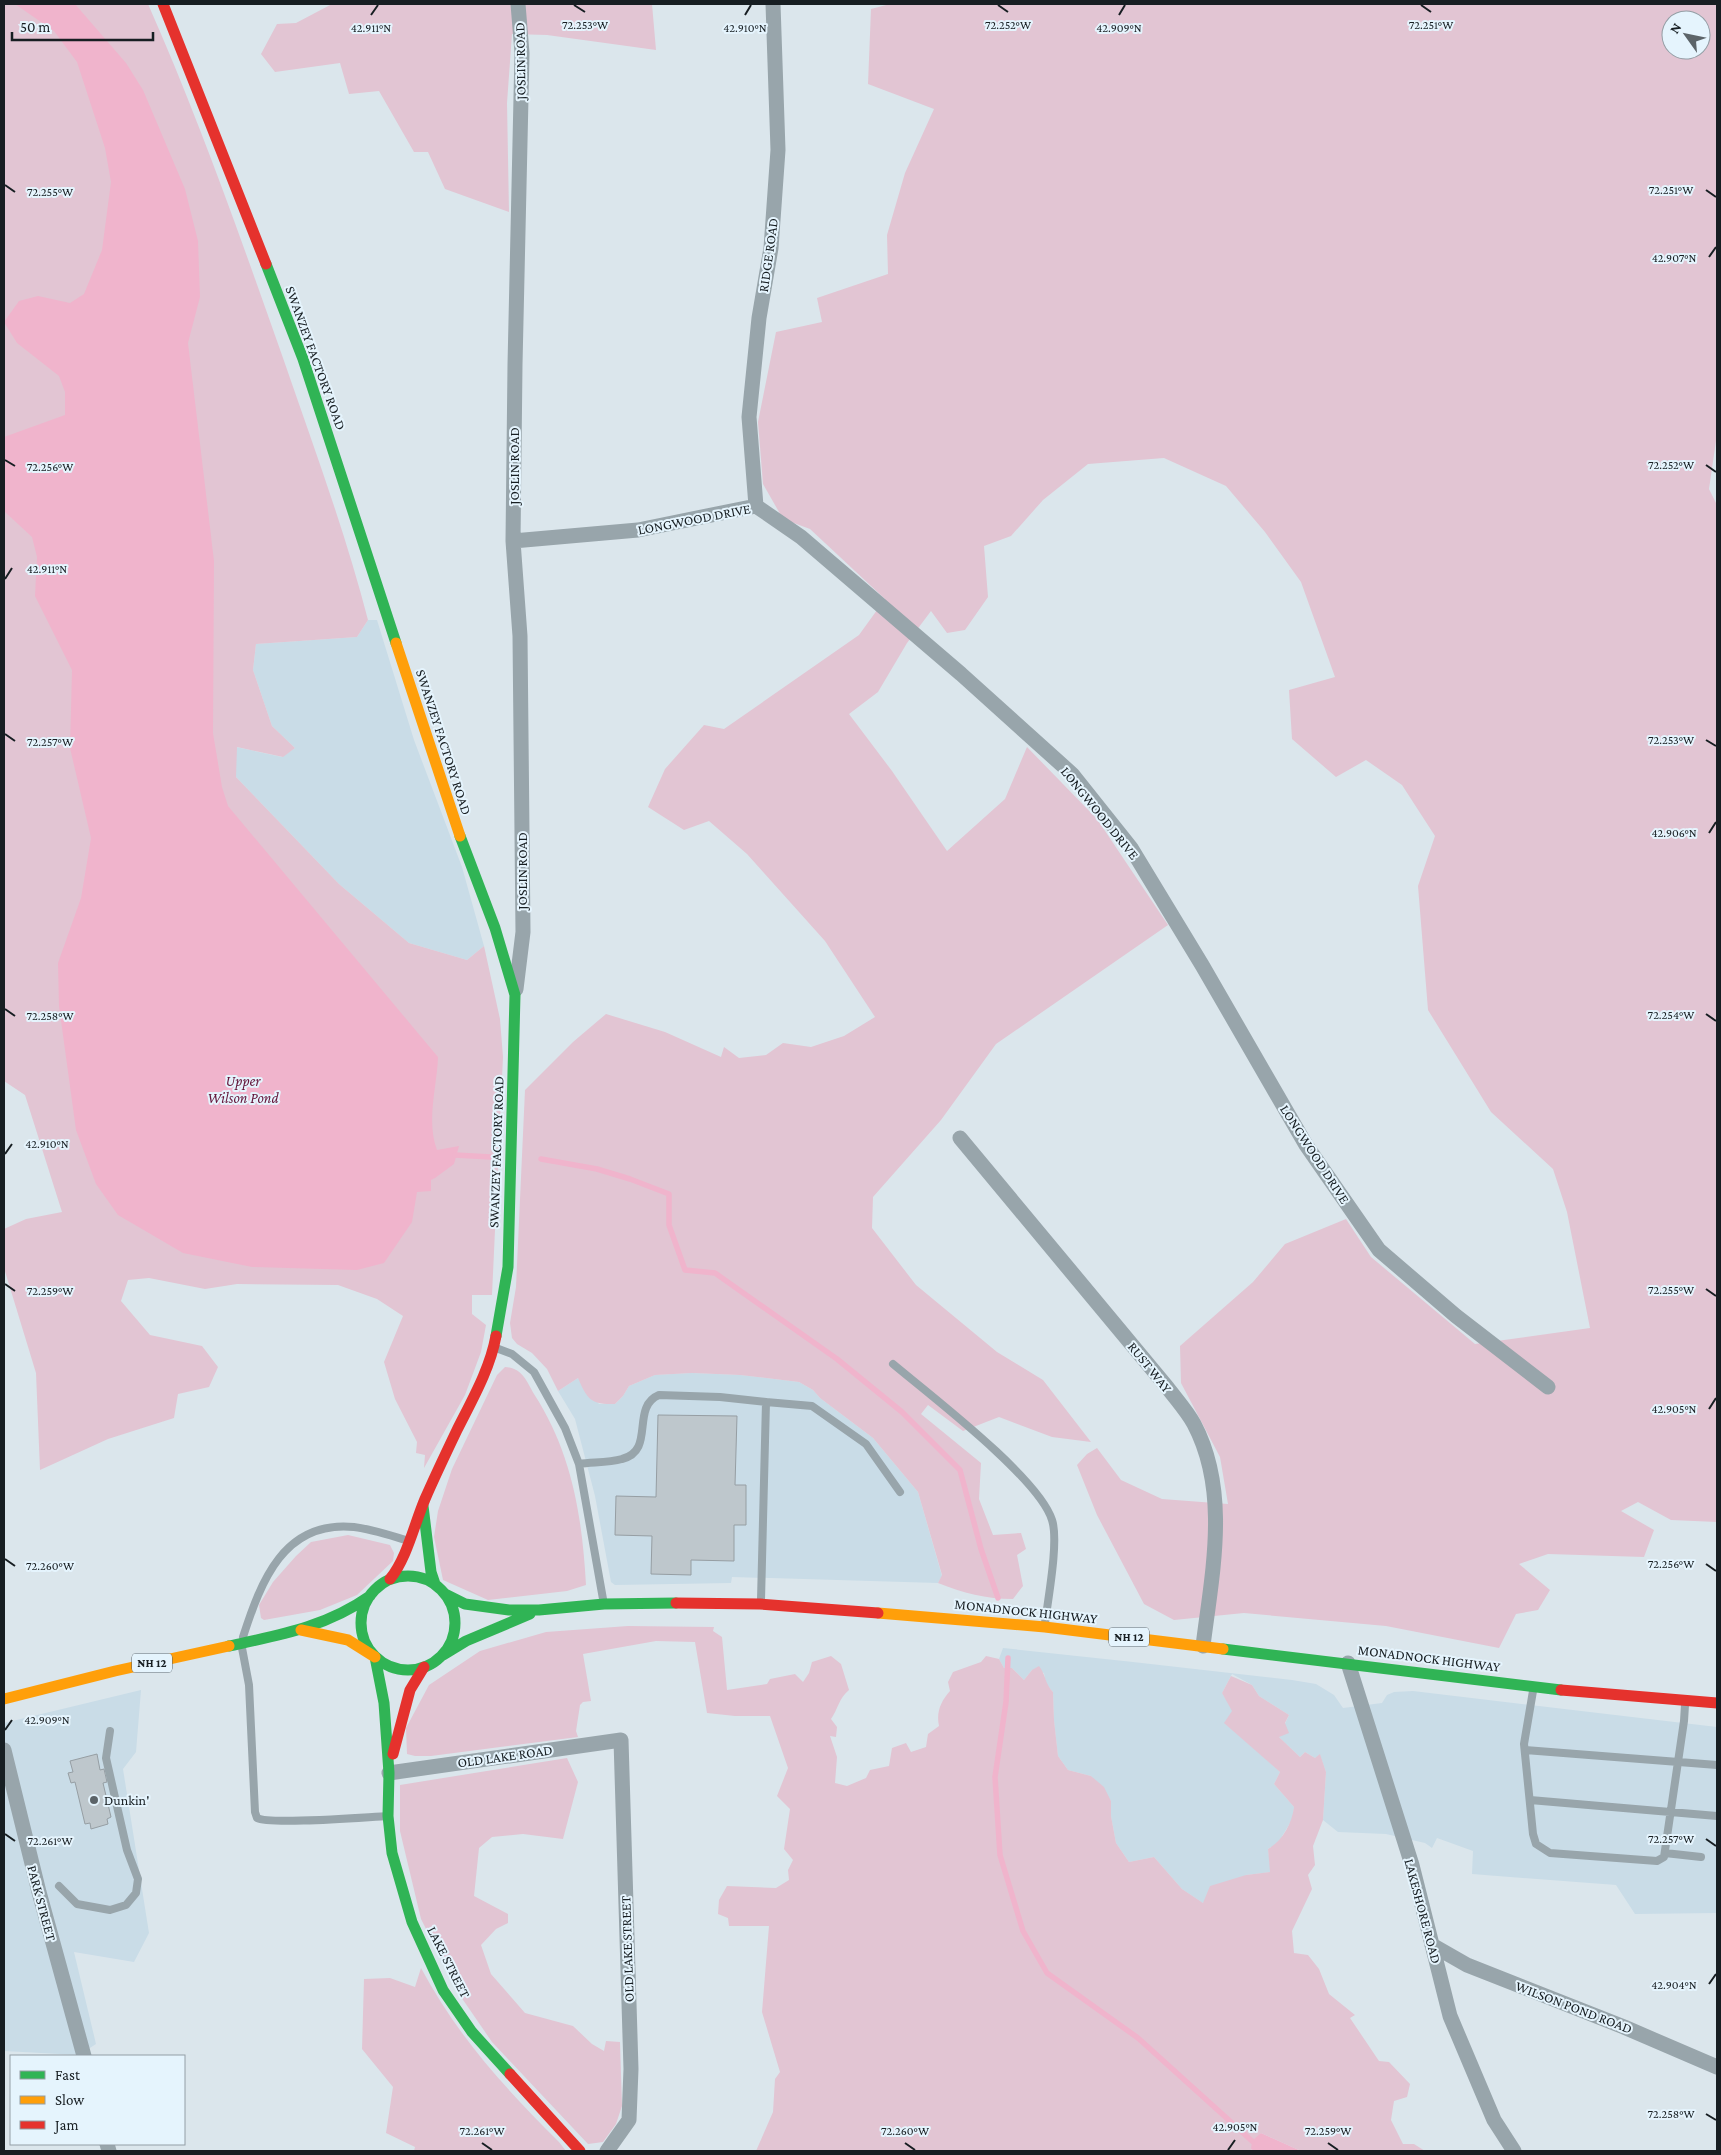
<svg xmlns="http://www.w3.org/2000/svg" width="1721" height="2155" font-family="'Crimson Pro',serif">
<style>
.built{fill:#c9dce7}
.green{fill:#e2c5d3;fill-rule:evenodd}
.water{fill:#f0b4cc}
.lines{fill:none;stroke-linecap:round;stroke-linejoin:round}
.stream{stroke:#f0b4cc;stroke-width:5.5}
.building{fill:#bec7cc;stroke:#969ea3}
.lane{stroke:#98a5ab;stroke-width:8}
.street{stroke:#98a5ab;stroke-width:15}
.fast{stroke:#30b455;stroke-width:11}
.slow{stroke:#ff9f0a;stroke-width:11}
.jam{stroke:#e5322d;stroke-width:11}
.ticks{fill:none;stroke:#171e22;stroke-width:2}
.poi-dot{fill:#5c6469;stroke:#e5f4fd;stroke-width:2}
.labels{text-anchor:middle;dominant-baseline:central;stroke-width:4;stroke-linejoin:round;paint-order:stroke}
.shield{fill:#e5f4fd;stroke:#555e64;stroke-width:1}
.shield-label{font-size:12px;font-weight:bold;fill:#171e22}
.street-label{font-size:14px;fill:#171e22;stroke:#e5f4fd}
.poi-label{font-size:14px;fill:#171e22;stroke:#e5f4fd;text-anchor:start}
.water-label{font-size:15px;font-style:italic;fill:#641439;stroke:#e5f4fd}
.ticks-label{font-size:12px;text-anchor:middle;fill:#171e22;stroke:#e5f4fd;stroke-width:4;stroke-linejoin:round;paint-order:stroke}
</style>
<rect width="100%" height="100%" fill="#dbe6ec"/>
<path class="built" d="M368,620H377L414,740L462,867L484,946L467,960L409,943L339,884L236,777V747L282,757L295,748L272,726L253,670L256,644L357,637Z
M692,1373L740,1375L799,1382L813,1390L820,1398L873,1438L918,1492L942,1576L938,1583L732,1577L731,1583L615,1585L611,1582L595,1496L575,1419L558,1391L578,1378L599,1404H615L623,1396L629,1386L655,1375Z
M1003,1648L1133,1662L1292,1680L1316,1684L1334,1695L1343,1708L1382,1703L1387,1695L1394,1692L1413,1691L1717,1727V1913L1635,1914L1616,1885L1472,1874L1473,1851L1437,1838L1432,1848L1425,1843L1386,1834L1338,1832L1323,1820L1326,1772L1320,1755L1315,1758L1305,1752L1300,1757L1279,1737L1289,1715L1259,1696L1252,1685L1232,1674L1222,1693L1268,1761L1280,1772L1274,1784L1294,1807L1293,1818L1278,1843L1268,1849L1271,1872L1246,1875L1203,1903L1182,1889L1154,1857L1129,1862L1116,1843L1111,1816V1801L1091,1776L1068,1770L1058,1756L1054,1720L1053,1692L1046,1684L1044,1673L1032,1670L1024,1680L1012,1668H1004L999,1659Z
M141,1690L136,1752L123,1769L149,1933L134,1962L74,1952L96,2044L79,2055L4,2051V1723Z"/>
<path class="green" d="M4,4H148C199,119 241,239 283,358C313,445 345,531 368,620L357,637L256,644L253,670L272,726L295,748L283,757L237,747L236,777L339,884L409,943L467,960L484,946L500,1019L503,1057L492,1295H472V1314L486,1325L481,1352L465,1395L424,1468L425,1455L416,1453L417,1442L395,1399L384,1362L403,1316L377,1299L338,1285L237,1284L205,1289L149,1278L128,1280L121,1301L150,1335L202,1346L218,1367L209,1387L178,1394L174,1418L108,1439L40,1470L36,1373L4,1268V1229L26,1219L62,1212L25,1095L4,1081Z
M332,4H652L656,50L547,35L512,34L507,103L509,212L445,189L428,152H414L379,91L349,94L340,63L275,72L261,54L277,24L296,23Z
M890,4H1717V434L1709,489L1717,505V1522L1671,1520L1638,1502L1621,1511L1654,1530L1644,1557L1548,1554L1519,1564L1550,1590L1538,1610L1516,1614L1499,1648L1386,1626L1244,1613L1174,1620L1144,1604L1097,1515L1077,1465L1087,1454L1097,1448L1121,1480L1162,1499L1228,1504L1220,1457L1181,1383L1180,1346L1253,1282L1285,1244L1346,1219L1371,1257L1475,1344L1590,1328L1567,1212L1553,1169L1491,1112L1428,1010L1418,886L1435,836L1402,785L1366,760L1336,777L1292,739L1289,690L1335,677L1301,582L1265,532L1226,486L1164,458L1088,464L1043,500L1011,536L984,546L988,597L965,630L947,633L931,611L907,643L878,692L849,714L892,771L947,851L1005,799L1027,747L1097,819L1168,925L996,1044L941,1120L873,1197L872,1228L916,1285L997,1352L1043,1380L1091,1442L1052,1437L999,1417L963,1431L928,1405L921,1414L981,1463L979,1499L993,1535L1021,1533L1026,1549L1017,1555L1023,1586L1013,1599C986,1599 963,1593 938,1583L942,1575L918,1492L873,1438L820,1398L813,1390L799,1382L740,1375L692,1373L655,1375L629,1386L623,1396L615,1404C591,1405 587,1399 578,1378L558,1391L547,1369L532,1353L517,1344L512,1338L510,1323L516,1287L525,1090L573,1042L606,1014L665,1032L721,1057L724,1047L739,1058L766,1055L783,1043L811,1047L844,1036L875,1017L825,941L747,854L709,821L684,830L648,807L665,769L704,725L724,729L859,635L885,599L810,529L783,519L763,484L758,422L776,332L822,322L817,298L888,274L887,235L905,173L934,109L868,84L871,9ZM1671,20H1701V50H1671Z
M505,1367C522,1368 526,1380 534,1394C572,1453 582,1515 586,1585L567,1591L488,1600L443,1580L434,1537L438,1511L452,1469L497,1375Z
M348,1535L390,1545L394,1553L393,1561L357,1595L320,1610L264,1620L261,1618L259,1605L273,1582L296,1556L311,1542Z
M628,1626L714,1627L713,1631L722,1637L727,1690L767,1684L770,1679L795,1674L803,1682L809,1673L812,1662L831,1656L841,1664L849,1690C839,1698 838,1709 831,1719L837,1727L836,1737L830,1736L837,1757L835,1783L847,1786L866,1778L870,1770L889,1766L892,1748L906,1743L911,1752L926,1747L928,1734L939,1726C936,1712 941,1701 950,1691L948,1682L953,1672L981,1662L986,1656L999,1659L1004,1668H1012L1024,1680L1032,1670L1039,1666C1046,1675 1045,1684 1053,1692L1054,1720L1058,1756L1068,1770L1091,1776L1104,1787L1111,1801V1816L1116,1843L1129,1862L1154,1857L1182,1889L1203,1903L1210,1886L1246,1875L1270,1872L1268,1849C1282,1841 1292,1824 1294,1807L1274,1784L1280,1772L1224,1723L1232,1711L1222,1693L1231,1676L1252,1685L1259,1696L1289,1715L1285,1723L1289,1733L1279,1737L1300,1757L1305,1752L1315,1758L1320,1754L1326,1772L1323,1820L1313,1846L1315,1865L1308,1875L1312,1889L1292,1931L1294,1953L1308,1955L1319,1969L1329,1994L1355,2015L1350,2018L1379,2061L1389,2062L1410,2084L1407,2097L1394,2101L1391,2120L1403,2144H1414L1425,2151H1301L1261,2133L1251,2149L1254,2151H756L773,2112L775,2079L780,2072L762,2012L769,1926H729L728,1918L718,1914L719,1900L727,1886L776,1888L789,1880L788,1870L793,1860L784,1849L790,1809L777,1796L788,1768L770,1716H735L707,1713L695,1642L656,1641L583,1654L591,1701L583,1702L580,1705L576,1731L578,1737L431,1756H415L407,1754L406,1728L429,1685L480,1651L546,1632Z
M567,1758L578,1782L563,1839L523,1834L492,1837L479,1848L474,1896L508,1914V1923L496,1929L481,1945L491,1974L525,2013L573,2026L592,2044L604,2051L606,2041L620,2042L622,2106L616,2124L603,2142L588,2144L492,2042L459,1994L421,1919L400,1831V1785Z
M421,1968C458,2037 504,2087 559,2142L566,2151H414L415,2147L386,2133L393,2087L362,2049L364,1979L390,1978L415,1987Z"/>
<path class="water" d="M15,4H75L126,63L143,90L185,189L198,241L200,297L188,343L214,561L213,733L222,787L228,806L438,1057C437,1087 426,1121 437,1150L459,1146L454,1164L435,1178L431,1180V1191L417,1192L412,1222L384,1263L357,1270L252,1267L183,1253L118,1215L96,1184L76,1130L59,1006L58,963L81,898L91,838L70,748L72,670L35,596L37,557L32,537L4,511V437L65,415V392L59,376L17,343L4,322L19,301L38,296L70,303L84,294L102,250L111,182L105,148L77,62L54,31Z
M1261,2133L1301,2151H1254L1251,2149L1252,2141Z"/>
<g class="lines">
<path class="stream" d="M455,1155L491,1157
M541,1159L597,1169L630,1179L669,1194V1225L685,1270L715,1273L837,1359L902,1412L960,1470L981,1549L998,1598
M1008,1658L1006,1702L995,1777L1000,1855L1023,1931L1047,1973L1138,2038L1252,2141"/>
</g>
<path class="building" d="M658,1415L737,1416L735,1485H746V1525H734V1561L691,1560V1575L651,1574L652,1536L615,1535L616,1496L656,1497Z
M97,1754L100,1770L104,1769L107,1782L103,1783L111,1817L107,1819L108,1824L91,1829L90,1823L85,1824L75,1782L71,1783L68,1773L73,1772L70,1761Z"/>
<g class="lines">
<path class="lane" d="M496,1348L512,1354L534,1372L565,1428L579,1464L603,1599
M893,1364C930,1395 1039,1478 1052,1520C1059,1541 1048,1599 1045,1623
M579,1464C593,1462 608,1463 622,1459C656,1451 630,1407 659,1395L720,1397L766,1402
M761,1600L766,1402L812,1406L866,1444L900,1492
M243,1637C261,1581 284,1520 354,1527C371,1529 389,1535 406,1540
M242,1648L249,1685L255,1812L257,1818C270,1825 366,1817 388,1816
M1533,1691L1524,1744L1533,1834L1536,1844L1550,1853L1657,1861L1664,1857L1684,1721L1685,1705
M1525,1750L1717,1765
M1530,1800L1717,1816
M1665,1853L1701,1857
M59,1886L77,1904L110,1910L126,1905L136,1893L138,1879L127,1850L106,1758L110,1731"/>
<path class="street" d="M756,506L749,417L759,318L771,248L778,150L773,4
M513,541L638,530L756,506L801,537L961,674L1072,774L1131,848L1202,965L1306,1145L1379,1250L1456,1316L1548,1387
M516,989L523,932L520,636L513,541L515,365L522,53L518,4
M960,1138L1167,1387C1176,1399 1187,1411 1194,1424C1230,1492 1212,1573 1203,1646
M1348,1663L1412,1865L1450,2016L1494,2120L1514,2151
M4,1750L39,1892L84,2056
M389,1773L621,1740L631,2069L629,2120L607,2151
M1432,1945L1467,1965L1624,2027L1717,2067
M107,2144L109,2151"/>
<path class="fast" d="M266,264L303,359L396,643
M460,836L495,928L515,995L508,1267L496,1336
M423,1506L431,1572L435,1584
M361 1623a47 47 0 1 1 94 0a47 47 0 1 1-94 0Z
M445,1594L465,1604L509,1610H539L604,1604L676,1603
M229,1646C280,1635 326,1627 370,1596
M1223,1649L1561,1690
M443,1655L466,1641L530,1614
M375,1657L384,1703L389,1773L388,1816L392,1853L412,1922L443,1990L472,2032L510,2074"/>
<path class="slow" d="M396,643L460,836
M878,1613L1045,1627L1223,1649
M301,1630L348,1640L375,1657
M4,1699L115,1671L229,1646"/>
<path class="jam" d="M163,4L266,264
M390,1579C407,1558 414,1525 425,1499C435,1476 446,1453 457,1430C472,1400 490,1369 496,1336
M676,1603L760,1604L878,1613
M1561,1690L1717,1703
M393,1754L410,1690L424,1667
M510,2074L580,2151"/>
</g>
<path class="ticks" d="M574,5L585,12M998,5L1008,12M1421,5L1431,12M371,15L378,5M745,15L751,5M1119,15L1125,5M5,185L15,192M1706,190L1716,197M1709,257L1716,247M5,460L15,466M1706,465L1716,472M5,579L12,568M5,734L15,741M1706,740L1716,746M1709,833L1716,822M5,1009L15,1016M1706,1014L1716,1021M5,1154L12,1144M5,1284L15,1291M1706,1289L1716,1296M1709,1409L1716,1398M5,1559L15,1566M1706,1564L1716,1571M5,1730L12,1720M5,1834L15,1841M1706,1839L1716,1846M1709,1984L1716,1974M1706,2114L1716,2120M482,2143L492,2150M905,2143L915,2150M1328,2143L1338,2150M1228,2150L1235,2140"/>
<circle class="poi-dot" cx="94" cy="1800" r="5"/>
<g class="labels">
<g class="shield">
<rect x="1109" y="1627.5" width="40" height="19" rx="4"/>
<rect x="132" y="1653.5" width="40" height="19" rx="4"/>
</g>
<g class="shield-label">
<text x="1129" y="1637">NH 12</text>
<text x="152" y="1663">NH 12</text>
</g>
<g class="street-label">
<text transform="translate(520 61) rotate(-91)">JOSLIN ROAD</text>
<text transform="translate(768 255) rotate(-82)">RIDGE ROAD</text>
<text transform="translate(316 358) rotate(70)">SWANZEY FACTORY ROAD</text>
<text transform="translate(514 466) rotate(-90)">JOSLIN ROAD</text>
<text transform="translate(694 519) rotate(-11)">LONGWOOD DRIVE</text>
<text transform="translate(444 742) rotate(72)">SWANZEY FACTORY ROAD</text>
<text transform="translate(1100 813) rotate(51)">LONGWOOD DRIVE</text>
<text transform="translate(522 871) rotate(-90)">JOSLIN ROAD</text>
<text transform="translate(496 1152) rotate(-88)">SWANZEY FACTORY ROAD</text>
<text transform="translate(1315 1154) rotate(57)">LONGWOOD DRIVE</text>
<text transform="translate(1150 1367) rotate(51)">RUST WAY</text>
<text transform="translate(1026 1611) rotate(6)">MONADNOCK HIGHWAY</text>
<text transform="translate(1429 1658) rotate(7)">MONADNOCK HIGHWAY</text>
<text transform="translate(505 1756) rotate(-8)">OLD LAKE ROAD</text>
<text transform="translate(42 1903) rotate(75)">PARK STREET</text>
<text transform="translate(1423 1911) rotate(75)">LAKESHORE ROAD</text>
<text transform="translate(627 1949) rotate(-92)">OLD LAKE STREET</text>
<text transform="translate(449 1962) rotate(63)">LAKE STREET</text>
<text transform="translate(1574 2007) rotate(21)">WILSON POND ROAD</text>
</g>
<g class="poi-label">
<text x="104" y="1800">Dunkin'</text>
</g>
<g class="water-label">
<text x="243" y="1081">Upper<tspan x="243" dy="17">Wilson Pond</tspan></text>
</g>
</g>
<g class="ticks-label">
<text x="585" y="29">72.253°W</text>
<text x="1008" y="29">72.252°W</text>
<text x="1431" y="29">72.251°W</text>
<text x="371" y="32">42.911°N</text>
<text x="745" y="32">42.910°N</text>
<text x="1119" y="32">42.909°N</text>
<text x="1671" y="194">72.251°W</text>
<text x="50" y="196">72.255°W</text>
<text x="1674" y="262">42.907°N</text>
<text x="1671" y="469">72.252°W</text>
<text x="50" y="471">72.256°W</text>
<text x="47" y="573">42.911°N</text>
<text x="1671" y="744">72.253°W</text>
<text x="50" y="746">72.257°W</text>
<text x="1674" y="837">42.906°N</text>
<text x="1671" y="1019">72.254°W</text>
<text x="50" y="1020">72.258°W</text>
<text x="47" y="1148">42.910°N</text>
<text x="1671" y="1294">72.255°W</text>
<text x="50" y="1295">72.259°W</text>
<text x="1674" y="1413">42.905°N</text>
<text x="1671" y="1568">72.256°W</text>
<text x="50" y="1570">72.260°W</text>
<text x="47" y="1724">42.909°N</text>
<text x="1671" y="1843">72.257°W</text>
<text x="50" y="1845">72.261°W</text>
<text x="1674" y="1989">42.904°N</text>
<text x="1671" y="2118">72.258°W</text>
<text x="1235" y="2131">42.905°N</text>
<text x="482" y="2135">72.261°W</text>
<text x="905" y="2135">72.260°W</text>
<text x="1328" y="2135">72.259°W</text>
</g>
<rect width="1721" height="2155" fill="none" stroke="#171e22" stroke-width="10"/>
<rect x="10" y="2055" width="175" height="90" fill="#e5f4fd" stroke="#939ea5"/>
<rect x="20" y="2071" width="25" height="8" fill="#30b455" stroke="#939ea5"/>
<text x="55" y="2080" font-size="15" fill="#171e22">Fast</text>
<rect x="20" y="2096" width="25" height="8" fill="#ff9f0a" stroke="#939ea5"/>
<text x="55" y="2105" font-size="15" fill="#171e22">Slow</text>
<rect x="20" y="2121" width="25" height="8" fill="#e5322d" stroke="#939ea5"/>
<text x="55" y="2130" font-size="15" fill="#171e22">Jam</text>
<g transform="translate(1686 35) rotate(303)"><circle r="24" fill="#e5f4fd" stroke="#939ea5"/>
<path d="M0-4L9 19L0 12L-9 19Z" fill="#5c6469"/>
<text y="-8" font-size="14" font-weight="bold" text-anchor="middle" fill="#171e22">N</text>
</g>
<path d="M12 32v8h141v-8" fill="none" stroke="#171e22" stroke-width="2.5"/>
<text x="20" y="32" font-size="15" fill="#171e22" stroke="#e5f4fd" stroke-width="4" paint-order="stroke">50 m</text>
</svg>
